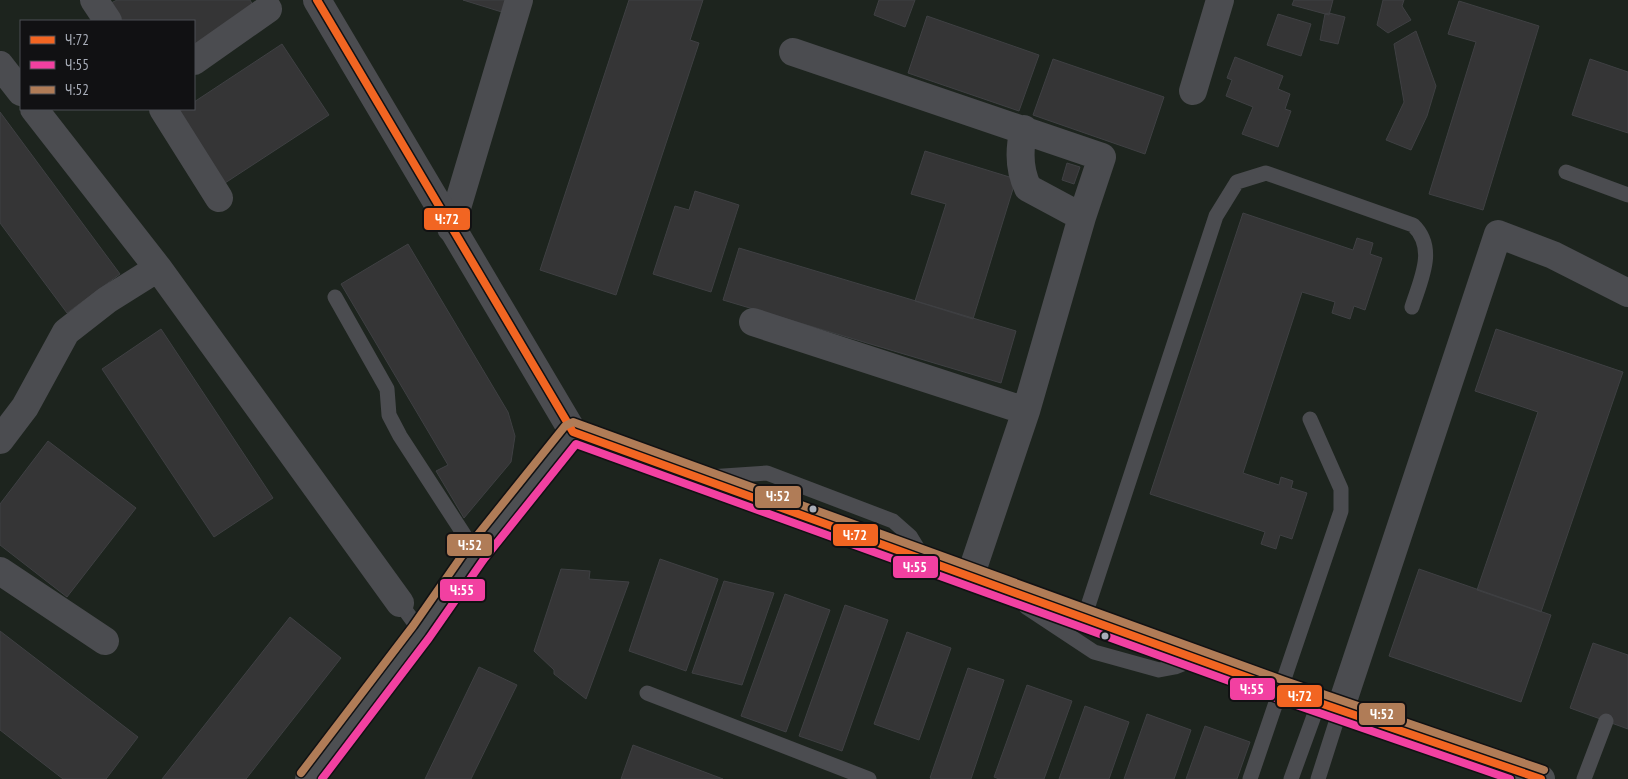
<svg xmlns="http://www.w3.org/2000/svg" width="1628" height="779" font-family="'PT Sans Narrow',sans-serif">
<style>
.green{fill:#1d241e;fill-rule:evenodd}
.building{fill:#353536;stroke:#3f4043}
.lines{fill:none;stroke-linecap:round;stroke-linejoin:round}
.service{stroke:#4b4c50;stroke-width:15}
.minor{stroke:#4b4c50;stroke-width:28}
.tertiary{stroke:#4b4c50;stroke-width:28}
.primary{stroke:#4d4f52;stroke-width:28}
.bus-1-casing{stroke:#111113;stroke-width:11}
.bus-2-casing{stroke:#111113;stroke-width:11}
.bus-3-casing{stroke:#111113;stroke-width:11}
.bus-1{stroke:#f26522;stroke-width:8}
.bus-2{stroke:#f240a1;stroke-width:8}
.bus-3{stroke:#b07c57;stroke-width:8}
.bus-dot{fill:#a8adb8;stroke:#111113;stroke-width:2}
.line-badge{stroke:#111113;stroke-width:2}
.badge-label{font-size:14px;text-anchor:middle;font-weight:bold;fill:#fff}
</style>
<rect width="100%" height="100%" fill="#171717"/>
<path class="green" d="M0,0H1628V779H0ZM21,21H194V109H21Z"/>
<path class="building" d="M117,0H250L258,14L194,51V21H121L111,3Z
M463,0H509L505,13Z
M629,0H703L690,40L699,43L616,295L540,270Z
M879,0H915L905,27L874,15Z
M1294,0H1333L1329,15L1292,5Z
M1383,0H1404L1402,6L1411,20L1388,33L1377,25Z
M1459,1L1539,26L1483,210L1429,194L1476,42L1448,34Z
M1329,13L1345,17L1338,44L1320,40L1325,14Z
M1278,14L1311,24L1301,56L1267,45Z
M927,16L1039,55L1019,111L908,73Z
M1416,31L1436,86L1427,116L1411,150L1386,140L1404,102L1394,44Z
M282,44L329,115L225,183L178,112L183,109H194V102Z
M1235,57L1283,76L1278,89L1290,94L1285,109L1291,111L1278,147L1242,134L1253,107L1226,96L1232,80L1227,78Z
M1053,59L1164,97L1145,154L1033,115Z
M1590,59L1628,72V133L1572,115Z
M0,112L120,274L67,313L0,223Z
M925,151L1016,179L973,319L915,301L946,204L911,194Z
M1067,163L1080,167L1074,184L1062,180Z
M695,191L739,205L711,292L653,274L675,206L689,210Z
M1243,213L1353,250L1357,238L1373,243L1370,254L1382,258L1365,310L1354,306L1350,319L1332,313L1335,302L1302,292L1243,473L1279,485L1281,477L1293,481L1291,488L1307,493L1292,539L1280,535L1276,549L1261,544L1265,532L1150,494Z
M408,244L508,412L515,436L511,462L464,518L436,471L448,465L341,284Z
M739,248L1016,331L1001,383L723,300Z
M161,329L273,498L214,537L102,369Z
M1496,329L1623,372L1541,612L1477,590L1538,412L1475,391Z
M48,441L136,508L67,597L0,545V504Z
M660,559L718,579L686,671L629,651Z
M561,569L590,571L589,579L629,582L586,699L554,674V670L534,651Z
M1419,569L1551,615L1521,702L1389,656Z
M724,581L774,593L742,685L692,673Z
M785,594L830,610L786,732L741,716Z
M845,605L888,620L842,751L799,736Z
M290,617L341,658L246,779H162Z
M0,631L138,737L106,779H63L0,730Z
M907,632L951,648L919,740L874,724Z
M1593,643L1628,655V729L1570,708Z
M479,667L517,685L471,779H425Z
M968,668L1004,680L971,779H932L930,778Z
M1027,685L1072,701L1044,779H999L994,777Z
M1085,706L1129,722L1109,779H1059Z
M1147,714L1191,730L1174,779H1124Z
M1205,726L1250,742L1237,779H1186Z
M633,745L723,779H621Z"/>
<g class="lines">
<path class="service" d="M1566,172L1628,195
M335,297L387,389L389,415L400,436L476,553
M709,477L767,473L893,521L910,536L924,559
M400,603L421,632
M1026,607L1094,652L1159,670L1175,667L1195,659
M1084,618L1216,216L1237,182L1266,173L1413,225C1437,248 1421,279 1412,307
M647,693L869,779
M1250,779L1341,511V489L1310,419
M1291,779L1319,702
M1318,779L1340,710
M1584,779L1606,721"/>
<path class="minor" d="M94,0L108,21
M793,52L1102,157L1082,217
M194,61L268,9
M0,65L21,92
M1193,91L1220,0
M34,109L158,268L400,603
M163,109L219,198
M1024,129C1019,149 1019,170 1028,188L1082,217L1026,411
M451,228L519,0
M753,322L1026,411L970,577
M0,440L25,407L66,332L107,300L158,268
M0,571L105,641
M1340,710L1498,234L1553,255L1628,293"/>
<path class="tertiary" d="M317,0L573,432"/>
<path class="primary" d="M309,779L421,632L476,553L573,432L1282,690L1541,779"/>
<defs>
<path id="bus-1" d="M317,0L573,432L1282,690L1541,779"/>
<path id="bus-2" d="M322,779L429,638L484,559L576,444L1279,699L1510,779"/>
<path id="bus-3" d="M301,773L413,626L468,547L565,426L573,422L1285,681L1544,770"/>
</defs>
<use href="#bus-1" class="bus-1-casing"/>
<use href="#bus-2" class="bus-2-casing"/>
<use href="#bus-3" class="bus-3-casing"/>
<use href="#bus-1" class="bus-1"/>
<use href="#bus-2" class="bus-2"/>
<use href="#bus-3" class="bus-3"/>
</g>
<g class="bus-dot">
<circle cx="813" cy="509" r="4.5"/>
<circle cx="1105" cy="636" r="4.5"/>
</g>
<g class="line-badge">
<rect x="423" y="207" width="48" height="24" rx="5" fill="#f26522"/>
<rect x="754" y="485" width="48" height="24" rx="5" fill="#b07c57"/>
<rect x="832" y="523" width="47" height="24" rx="5" fill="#f26522"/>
<rect x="446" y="533" width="47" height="24" rx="5" fill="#b07c57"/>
<rect x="892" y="555" width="47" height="24" rx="5" fill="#f240a1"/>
<rect x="439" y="578" width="47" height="24" rx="5" fill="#f240a1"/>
<rect x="1229" y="677" width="47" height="24" rx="5" fill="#f240a1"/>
<rect x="1276" y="684" width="47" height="24" rx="5" fill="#f26522"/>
<rect x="1358" y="702" width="48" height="24" rx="5" fill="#b07c57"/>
</g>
<g class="badge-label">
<text x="447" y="224">Ч:72</text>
<text x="778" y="501">Ч:52</text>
<text x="855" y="540">Ч:72</text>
<text x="470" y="550">Ч:52</text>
<text x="915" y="572">Ч:55</text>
<text x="462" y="595">Ч:55</text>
<text x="1252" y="694">Ч:55</text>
<text x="1300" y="701">Ч:72</text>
<text x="1382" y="719">Ч:52</text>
</g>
<rect x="20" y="20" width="175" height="90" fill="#111113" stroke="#4d4f55"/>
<rect x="30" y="36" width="25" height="8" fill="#f26522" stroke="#4d4f55"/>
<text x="65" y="45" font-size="15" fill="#a8adb8">Ч:72</text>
<rect x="30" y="61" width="25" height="8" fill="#f240a1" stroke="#4d4f55"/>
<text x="65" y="70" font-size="15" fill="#a8adb8">Ч:55</text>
<rect x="30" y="86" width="25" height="8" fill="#b07c57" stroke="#4d4f55"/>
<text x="65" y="95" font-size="15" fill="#a8adb8">Ч:52</text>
</svg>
